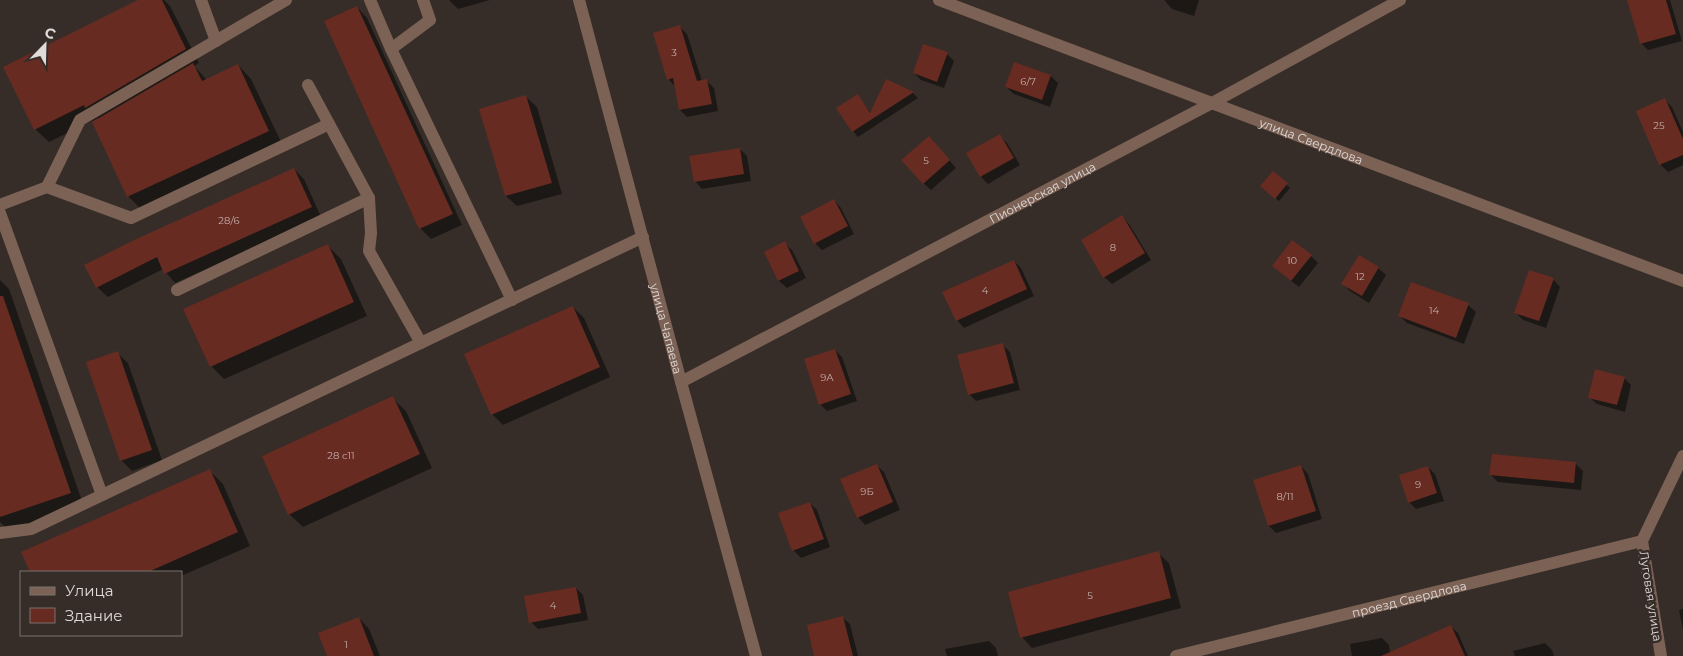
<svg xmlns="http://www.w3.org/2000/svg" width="1683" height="656" font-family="Montserrat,sans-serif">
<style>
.shadow{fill:#0007}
.building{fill:#672b21}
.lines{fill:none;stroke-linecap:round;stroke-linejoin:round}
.minor{stroke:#7c6255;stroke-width:12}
.labels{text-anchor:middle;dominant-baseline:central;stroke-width:5;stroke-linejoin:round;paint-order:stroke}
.number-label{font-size:10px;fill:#c2aeaa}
.street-label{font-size:12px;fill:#e0dad8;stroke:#362d29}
</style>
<rect width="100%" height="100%" fill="#362d29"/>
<path class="shadow" d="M141,0H164L170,6L199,63L194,66L207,80L238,65L251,79L282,144L141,209L128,196L98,118L49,142L35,129Z
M449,0H490L458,9Z
M1165,0H1199L1194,16L1172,9L1165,1Z
M1639,0H1670L1682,41L1648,50L1641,43Z
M357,7L367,18L462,225L431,239L420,228L325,21Z
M680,27L687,34L702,81H707L714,88L718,111L687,117L680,110L675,86L668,79Z
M947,54L954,61L944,88L921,80L914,73Z
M1015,63L1051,76L1058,83L1050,107L1014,94L1006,87Z
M886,81L913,93L918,98L858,137L853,131L858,95L871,114Z
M526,97L537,107L562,194L517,206L506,196L481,110Z
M1665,100L1672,107L1683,132V165L1668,172L1660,164Z
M1000,136L1007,143L1020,165L988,184L981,177Z
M936,145L956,168L931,190L923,183Z
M740,149L747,156L751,181L702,189L695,181Z
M294,169L304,179L321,217L175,283L163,269L108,297L97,287L86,265Z
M1273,173L1290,188L1279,201L1265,190Z
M834,200L841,208L854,234L822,250L815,243Z
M1122,217L1129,224L1151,260L1112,284L1104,277Z
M784,243L792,250L806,278L787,288L779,281L765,252Z
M328,246L341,259L367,316L224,379L211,366Z
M1311,256L1318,263L1299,287L1281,273Z
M1359,256L1378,268L1386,275L1369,303L1350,291L1343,284Z
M1014,261L1021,268L1034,296L964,328L957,320Z
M1553,279L1560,287L1546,328L1523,320L1516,313Z
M0,280L9,289L84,507L10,532L0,522Z
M1468,305L1476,312L1464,344L1407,323L1400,316Z
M573,307L584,318L610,377L503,425L492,414Z
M1003,345L1010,352L1020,390L976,401L969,394Z
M835,350L842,357L857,401L827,411L820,404Z
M117,353L128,363L162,460L132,471L121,460Z
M1624,378L1631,385L1625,412L1597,404L1589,397Z
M392,398L406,411L432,468L303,527L289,514Z
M1576,464L1583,471L1581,490L1498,482L1491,475Z
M876,465L884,472L900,510L865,525L858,517Z
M1301,466L1308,474L1322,519L1276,533L1269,526Z
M1428,467L1435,474L1444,501L1416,509L1409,502Z
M209,470L223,484L250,546L181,576V572H32L23,553Z
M810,503L817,510L830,547L801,558L793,550Z
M1158,553L1169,563L1181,608L1032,648L1022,637Z
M576,588L583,595L588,620L538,629L531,622Z
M1683,609V630L1679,610Z
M842,617L850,624L858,656H816Z
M359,618L369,629L380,656H328Z
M1450,626L1458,633L1468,656H1352L1350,644L1382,638L1389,645L1390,653Z
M989,641L996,648L998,656H947L945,649Z
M1545,643L1552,650L1554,656H1515L1513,651Z"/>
<path class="building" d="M138,0H162L186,49L85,108L84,105L34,130L3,67Z
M1627,0H1666L1676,34L1640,44Z
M357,6L453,214L419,229L324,21Z
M680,25L697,81L707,79L712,104L679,110L673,78L667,80L653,33Z
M923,44L948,52L937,82L913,73Z
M1014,62L1051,75L1042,100L1005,87Z
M193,63L202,81L238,64L269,131L127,197L92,122Z
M886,79L914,92L852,132L836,108L858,94L870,113Z
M526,95L552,183L505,196L479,109Z
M1665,98L1683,139V155L1659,165L1636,111Z
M1000,134L1014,158L980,177L966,153Z
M929,136L950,160L923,184L901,160Z
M740,148L744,174L694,182L689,156Z
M294,168L312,207L164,274L157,257L96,288L84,265L134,240Z
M1273,171L1288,183L1275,199L1260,186Z
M834,199L848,226L814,244L800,217Z
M1122,215L1145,253L1103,278L1081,240Z
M1292,240L1312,255L1291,281L1272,266Z
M785,241L799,271L778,281L764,252Z
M328,244L354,302L210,367L183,309Z
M1359,255L1379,267L1362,296L1341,284Z
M1014,260L1027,289L956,321L942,292Z
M1529,270L1554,278L1539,321L1514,313Z
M1411,282L1469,303L1456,338L1398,316Z
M0,296H3L71,493L0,517Z
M573,306L600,367L491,415L464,354Z
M1003,343L1014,383L968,395L957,355Z
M835,349L851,394L819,405L804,359Z
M118,351L152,450L120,461L86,362Z
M1595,369L1625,377L1617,405L1588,398Z
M393,396L420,454L288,515L262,456Z
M1492,454L1576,462L1574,483L1489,475Z
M877,464L893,502L857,518L840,479Z
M1301,465L1316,511L1268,526L1253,480Z
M1428,466L1437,493L1408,503L1399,475Z
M210,469L238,532L148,572H30L21,552Z
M810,502L824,539L792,551L778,513Z
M1159,551L1171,598L1020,638L1008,592Z
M576,587L581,613L529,623L524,596Z
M843,616L853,656H814L807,625Z
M359,617L374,656H327L318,633Z
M1451,625L1465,656H1381Z"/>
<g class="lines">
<g class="minor">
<path d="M201,0L216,41"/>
<path d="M370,0L391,49L512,300"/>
<path id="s1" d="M579,0L681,382L756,656"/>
<path id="s2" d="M939,0L1683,281"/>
<path d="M391,49L430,20L423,0"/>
<path d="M308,85L369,198L371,233L369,251L421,343"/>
<path d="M47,187L80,120L286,0"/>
<path d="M0,205L47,187L131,218L329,124"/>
<path d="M0,213L102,495"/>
<path d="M177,290L369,198"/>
<path id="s3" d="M681,382L1212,103L1400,0"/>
<path d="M0,533L31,529L643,237"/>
<path id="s4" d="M1176,656L1642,541"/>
<path d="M1661,656L1642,541L1683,456"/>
</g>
</g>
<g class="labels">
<g class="number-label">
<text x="674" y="52">3</text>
<text x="1028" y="81">6/7</text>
<text x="1659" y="125">25</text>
<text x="926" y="160">5</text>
<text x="229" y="220">28/6</text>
<text x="1113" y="247">8</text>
<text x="1292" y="260">10</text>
<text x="1360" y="276">12</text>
<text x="985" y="290">4</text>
<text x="1434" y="310">14</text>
<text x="827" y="377">9А</text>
<text x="341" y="455">28 с11</text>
<text x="1418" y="484">9</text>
<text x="867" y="491">9Б</text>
<text x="1285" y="496">8/11</text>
<text x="1090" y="595">5</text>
<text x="553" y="605">4</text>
<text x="346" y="644">1</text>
</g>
<g class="street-label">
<text stroke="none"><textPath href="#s2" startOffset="398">улица Свердлова</textPath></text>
<text stroke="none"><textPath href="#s3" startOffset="408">Пионерская улица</textPath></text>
<text stroke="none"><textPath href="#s1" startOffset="340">улица Чапаева</textPath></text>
<text transform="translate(1651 596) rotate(81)">Луговая улица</text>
<text stroke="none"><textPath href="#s4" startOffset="240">проезд Свердлова</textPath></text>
</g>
</g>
<rect x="20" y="571" width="162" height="65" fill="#362d29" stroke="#7a726f"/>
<rect x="30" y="587" width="25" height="8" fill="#7c6255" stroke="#7a726f"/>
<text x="65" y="596" font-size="15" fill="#e0dad8">Улица</text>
<rect x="30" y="608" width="25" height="15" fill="#672b21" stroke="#7a726f"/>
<text x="65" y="621" font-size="15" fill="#e0dad8">Здание</text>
<g transform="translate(45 45) rotate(23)" stroke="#362d29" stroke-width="4" paint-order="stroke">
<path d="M0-4L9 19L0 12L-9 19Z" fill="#e0dad8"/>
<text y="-8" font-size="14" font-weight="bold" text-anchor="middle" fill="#e0dad8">С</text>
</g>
</svg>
